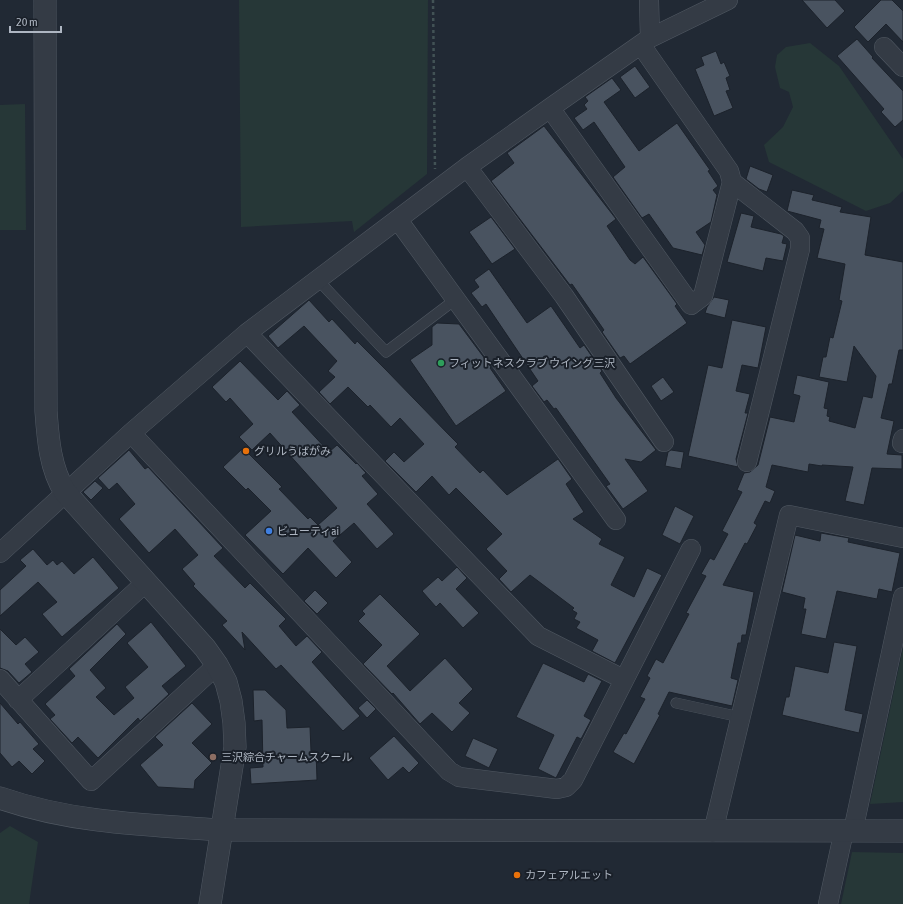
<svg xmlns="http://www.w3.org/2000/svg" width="903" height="904" font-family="'Asap Condensed','Noto Sans JP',sans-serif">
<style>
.green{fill:#263737}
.building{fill:#495360;stroke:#1c222b}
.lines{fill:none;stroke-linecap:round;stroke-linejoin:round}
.service-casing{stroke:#515963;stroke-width:11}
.minor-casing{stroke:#515963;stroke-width:20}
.tertiary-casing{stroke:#515963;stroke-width:23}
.path{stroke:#425255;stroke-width:2.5;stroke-dasharray:3 3;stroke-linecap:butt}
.service{stroke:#343b45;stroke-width:10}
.minor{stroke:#343b45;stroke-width:19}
.tertiary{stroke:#343b45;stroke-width:22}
.leisure-dot{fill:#2e9e5b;stroke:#1a2029;stroke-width:1.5}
.food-dot{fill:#e8710a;stroke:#1a2029;stroke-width:1.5}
.shop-dot{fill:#3f7fe0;stroke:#1a2029;stroke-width:1.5}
.education-dot{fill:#8d6e63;stroke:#1a2029;stroke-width:1.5}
.labels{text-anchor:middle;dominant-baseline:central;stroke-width:4;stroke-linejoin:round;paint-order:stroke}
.poi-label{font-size:11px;fill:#aeb6c2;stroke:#1a2029;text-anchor:start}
</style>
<rect width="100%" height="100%" fill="#212934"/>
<path class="green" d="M239,0H428L427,174L354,232L352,221L241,227Z
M810,43L839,66L903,159V191L890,203L866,211L769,162L764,145L783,127L793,107L789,92L780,88L775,67L777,55L786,47Z
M25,104L26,230H0V105Z
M903,648V802L870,804Z
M10,826L38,842L29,904H0V833Z
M852,852L903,853V904H841Z"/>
<path class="building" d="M802,0H835L845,11L827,28Z
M881,0H892L903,11V42L886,24L868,42L854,27Z
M857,39L873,57L872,58L903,91V120L895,127L881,112L884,109L837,56Z
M716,51L721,64L724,62L730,76L726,78L730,90L726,91L733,108L714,116L695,69L704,65L701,57Z
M635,66L650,87L635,98L620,77Z
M612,78L621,90L604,102L639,151L677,123L710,170L708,171L718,186L713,190L717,195L711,222L696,232L705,245L702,255L673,248L649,214L642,218L613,177L625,167L594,122L583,130L574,118L587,109L584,105L588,101L585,97Z
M544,126L616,219L607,226L630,260L635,264L643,257L677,304L675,306L687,323L630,364L624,356L620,358L602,332L604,330L572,284L570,285L491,181L514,163L507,153Z
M750,166L773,175L767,192L759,189L746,179Z
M792,190L814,195L812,200L842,207L840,212L871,217L865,255L903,262V350H899L892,384H889L881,418L894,421L887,454L902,455V469L872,468L864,505L845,501L853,467L822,465V466L809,464L808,472L772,465L766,487L775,491L770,503L765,501L754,523L757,525L747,544L745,543L723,585L754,592L746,635H742L741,643H738L731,678L738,680L732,706L669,692L658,714L660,715L634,764L613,752L624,733L626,734L645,699L640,697L650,678L647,676L656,659L663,663L689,614L686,613L706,576L701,574L710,558L714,560L728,534L722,531L742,492L737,490L744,473L750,472L758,465L770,417L794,422L800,396L793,394L797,375L829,382L824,408L828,409L827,416L830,417L829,421L855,428L863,396L872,398L876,376L854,346L847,382L819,377L823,357H826L830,337L833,338L842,301L839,300L845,264L817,258L824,229L819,228L821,220L787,211Z
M741,213L754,216L751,227L781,234L784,236L782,243L787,244L783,261L766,258L763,271L727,262Z
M491,217L515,249L492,264L469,232Z
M489,269L527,323L551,306L580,348L584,345L602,371L600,373L616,398L656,450L641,462L625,459L648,491L623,509L606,486L610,484L556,408L554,409L547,400L544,402L532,386L538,381L486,304L482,307L471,293L479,287L474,280Z
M714,297L729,300L725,318L705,313L707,307Z
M309,300L329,322L332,319L355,344L357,341L386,370L449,435L458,444L455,447L480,473L483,470L507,495L558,459L572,479L566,484L584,512L573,519L602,539L599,544L625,557L611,585L634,597L647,568L662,575L615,663L592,651L598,640L576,628L580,622L574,619L577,613L572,610L574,608L530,575L511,592L499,579L507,571L486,549L502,534L456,488L449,495L432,476L416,492L385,461L394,452L404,462L424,444L400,418L391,427L370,405L368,407L348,387L330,404L319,392L335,377L328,371L337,361L304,326L278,348L268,336Z
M732,320L766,327L758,368L742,365L736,391L750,394L745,413H748L736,459L738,467L688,456L708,365L722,368Z
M437,323L459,324L491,367L490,368L506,391L456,426L410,360L432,345V327Z
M240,361L278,400L287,391L300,405L292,412L329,452L337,445L356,464L357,463L366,473L362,476L378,494L367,504L394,534L377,549L354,523L333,541L352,562L336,578L308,548L283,574L245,535L271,511L248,488L246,490L223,467L243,448L282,487L279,489L308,519L310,517L318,525L337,508L270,433L252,450L239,437L253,424L230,398L226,402L212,387Z
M663,377L674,392L661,401L651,386Z
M129,450L145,469L148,467L223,548L214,556L245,588L250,583L286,619L279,626L296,646L307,636L322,652L312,662L360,716L343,731L281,665L276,669L242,632L245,650L222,625L227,621L193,586L195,584L182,569L198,555L175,529L149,553L119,519L135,504L117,483L109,490L98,478Z
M671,450L684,452L681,469L665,466L668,452Z
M95,481L103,488L91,500L83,492Z
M675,506L694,516L680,544L662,535Z
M821,533L849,538L848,542L900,553L892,592L879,589L877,599L837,591L826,639L801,634L806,609H803L805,598L782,592L795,535L820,541Z
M33,549L47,565L53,560L57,565L62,561L74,574L93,557L119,588L62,637L42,614L57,602L38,582L0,616V590L26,566L20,560Z
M457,567L467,578L456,589L479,613L463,628L440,603L436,607L422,591L438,577L442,581Z
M315,590L328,603L317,614L304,601Z
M380,594L420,634L387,666L410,691L445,658L473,689L459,703L470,713L452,732L432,713L420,724L393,693L392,694L363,664L382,645L358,621L365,614L362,611Z
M151,622L186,666L162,686L169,694L140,721L138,718L98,758L78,737L72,743L50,719L55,715L45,704L75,676L69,669L117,624L126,634L90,670L106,688L96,697L114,715L134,698L125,687L148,667L127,643Z
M0,629L16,645L25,637L39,652L25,664L32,672L19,683L8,671L0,668Z
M834,642L857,646L845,710L863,714L859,733L782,715L786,697H789L795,666L828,673Z
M543,663L584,682L588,674L602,681L584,716L591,720L581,739L577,737L556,778L538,769L554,735L516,717Z
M253,690H265L286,710L287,728L310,727L311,751H316L317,780L251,784L250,768L263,767L262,720L254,721Z
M367,700L376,709L367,718L358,708Z
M0,703L18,724L20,722L39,744L33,749L45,761L32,774L19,761L12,767L0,753Z
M192,703L212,724L192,743L212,763L195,780L194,789L158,787L140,765L163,745L155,737Z
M394,736L419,763L409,773L403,767L388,780L369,758Z
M473,738L498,749L489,768L465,756Z"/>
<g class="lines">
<defs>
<path id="service" d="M318,280L386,352L456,299
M676,703L740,717"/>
<path id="minor" d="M649,0L650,38
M884,47L903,67
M550,108L691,305L703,296L732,182L729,171L641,45
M467,167L564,296L664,442
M732,182L795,231L800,238V249L747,462
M398,220L616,520
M247,333L538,636L623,679
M131,433L449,771L459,777L557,789L566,787L573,780L691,549
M902,443L903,439
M0,553L131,433L247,333L467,167L550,108L650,38L728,0
M0,679L91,781L217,665
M18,700L145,583
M853,831L903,597
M713,832L789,515L903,538
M828,904L844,831"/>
<path id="tertiary" d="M45,0L46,411C48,439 50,468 65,492L205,648L217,665L226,682L231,701L234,723L235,747L210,904
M0,798C72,823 146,825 221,830L903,831"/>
</defs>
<use href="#service" class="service-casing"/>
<use href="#minor" class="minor-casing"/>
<use href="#tertiary" class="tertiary-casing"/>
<path class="path" d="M433,0L435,169"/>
<use href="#service" class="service"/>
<use href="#minor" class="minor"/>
<use href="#tertiary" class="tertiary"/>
</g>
<circle class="leisure-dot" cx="441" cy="363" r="4"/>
<g class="food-dot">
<circle cx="246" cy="451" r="4"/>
<circle cx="517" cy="875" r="4"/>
</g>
<circle class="shop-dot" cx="269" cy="531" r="4"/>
<circle class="education-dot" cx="213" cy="757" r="4"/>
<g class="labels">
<g class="poi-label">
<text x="449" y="363">フィットネスクラブ ウイング三沢</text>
<text x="254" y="451">グリルうばがみ</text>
<text x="277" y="531">ビューティai</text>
<text x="221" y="757">三沢綜合チャームスクール</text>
<text x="525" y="875">カフェアルエット</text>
</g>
</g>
<path d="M10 26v6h51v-6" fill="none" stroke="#aeb6c2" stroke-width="2"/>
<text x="16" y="26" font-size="12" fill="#aeb6c2" stroke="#1a2029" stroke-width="3" paint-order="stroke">20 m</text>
</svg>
